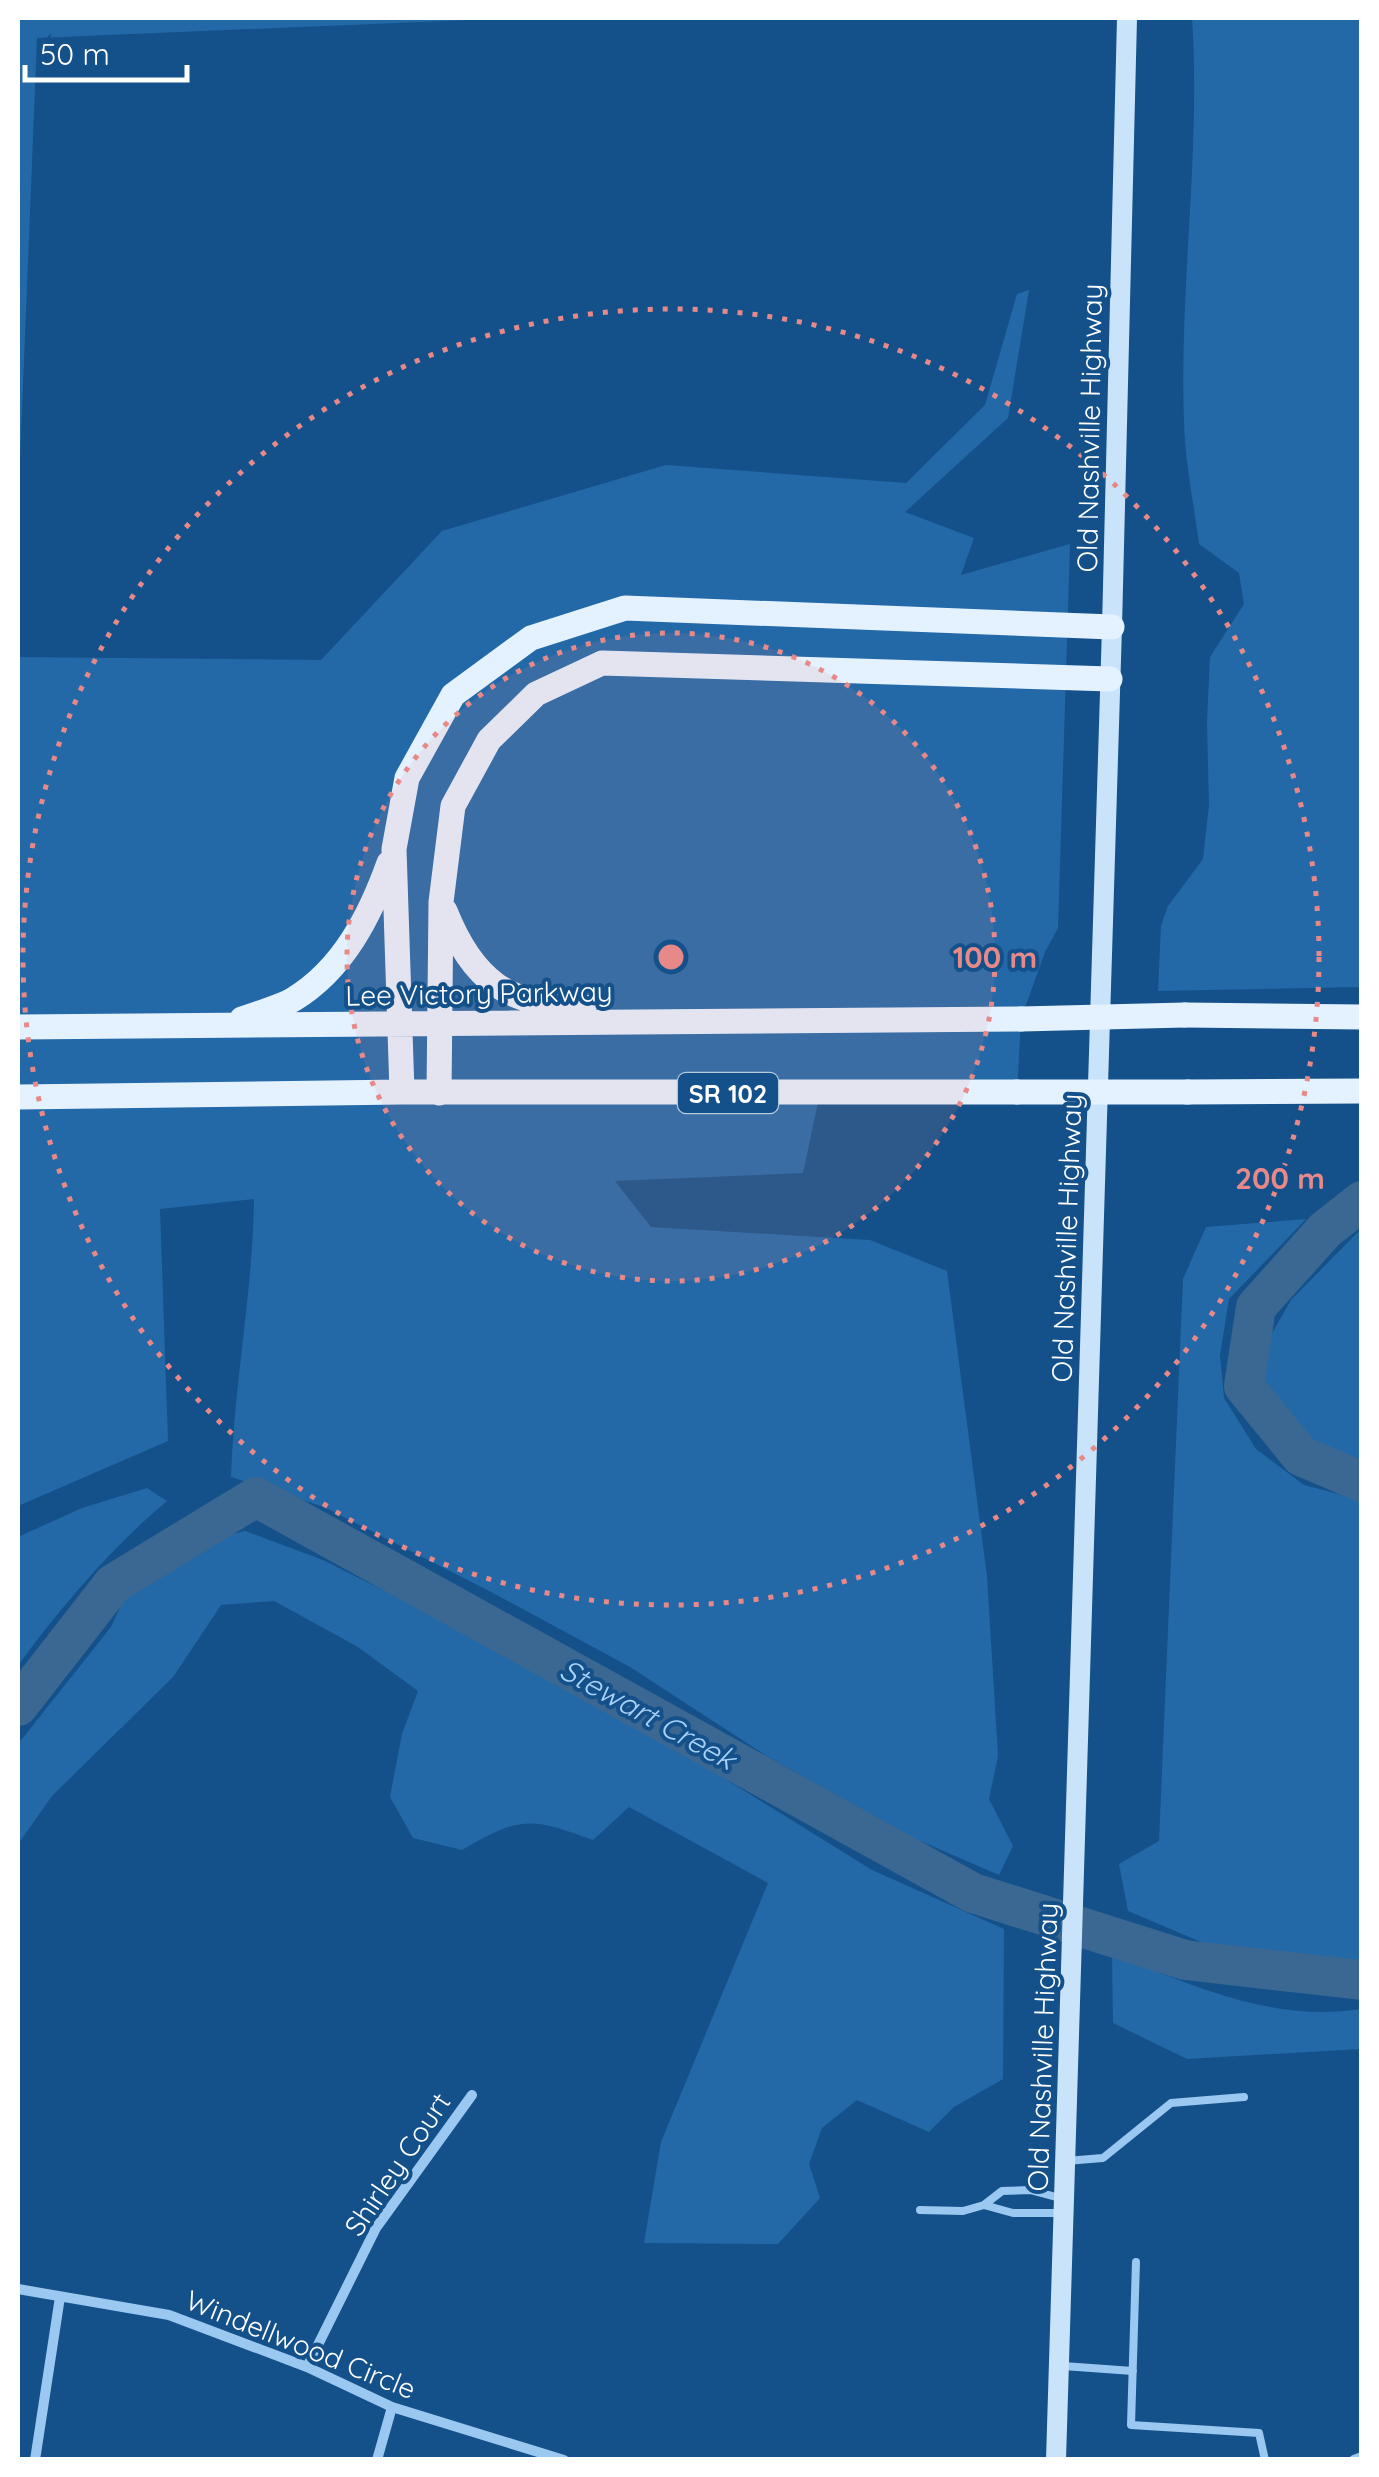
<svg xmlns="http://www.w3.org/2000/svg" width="1379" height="2477" font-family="Quicksand,sans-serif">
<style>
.green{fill:#2369a7}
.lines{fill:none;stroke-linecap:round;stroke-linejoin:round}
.river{stroke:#3a6892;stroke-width:40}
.service{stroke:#9bc8f0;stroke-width:8}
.minor{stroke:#9bc8f0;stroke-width:10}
.secondary{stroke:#c9e3fb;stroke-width:20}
.primary{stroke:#e4f1ff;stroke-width:25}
.primary-bridge{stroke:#e4f1ff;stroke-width:25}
.ring{fill:none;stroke:#e88989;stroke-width:5;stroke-dasharray:5 10}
.labels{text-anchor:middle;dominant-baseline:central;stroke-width:8;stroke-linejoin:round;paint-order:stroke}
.shield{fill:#14518a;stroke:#b8cbdc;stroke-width:2.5}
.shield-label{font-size:25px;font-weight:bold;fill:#fff}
.street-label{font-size:28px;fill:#fff;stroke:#14518a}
.water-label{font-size:30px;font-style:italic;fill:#a7d2f7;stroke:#14518a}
.centre{fill:#e88989;stroke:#14518a;stroke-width:5}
.ring-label{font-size:30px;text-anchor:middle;font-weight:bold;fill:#e88989;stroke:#14518a;stroke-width:8;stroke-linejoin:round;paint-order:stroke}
</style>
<rect width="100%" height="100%" fill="#14518a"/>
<path class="green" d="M18,18H515L37,38L18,509Z
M1192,18H1361V987L1158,991L1161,926L1168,906L1203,859L1209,805L1207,723L1210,657L1244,604L1239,573L1199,544C1194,504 1185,462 1184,422C1179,288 1201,152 1192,18Z
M1029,290L1008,418L905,512L974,538L961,575L1070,544L1058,928L1045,952L1021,1019L1017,1092L820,1093L803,1173L615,1181L651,1227L870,1240L947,1271L987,1576L998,1756L989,1799L1013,1846L999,1875L911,1837L765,1755L630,1667L493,1593L324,1507L231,1477C234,1384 253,1291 254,1199L160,1209L168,1441L18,1506V657L321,660L442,531L666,465L906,483L985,405L1017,294Z
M1306,1219L1229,1299L1220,1355L1224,1398L1256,1449L1304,1485L1361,1500V1963L1213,1947L1128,1911L1119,1864L1159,1841L1183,1279L1206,1227Z
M1361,1229V1459L1308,1445L1263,1392V1349L1291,1300Z
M147,1488L167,1501C110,1549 63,1605 18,1665V1537L82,1508Z
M245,1531L323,1560L415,1606L698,1762L872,1870L1004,1929L1003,2079L954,2107L929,2132L857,2100L822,2128L809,2164L820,2198L778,2244L644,2243L661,2142L768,1883L629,1807L593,1840C530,1817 521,1816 462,1850L413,1838L390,1797L402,1734L418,1691L358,1647L274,1601L221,1605L173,1677L52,1796L18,1844V1744L111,1627L128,1590L198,1542Z
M1112,1953C1190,1985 1274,2023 1361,2009V2049L1187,2059L1113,2023Z"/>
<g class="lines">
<path class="river" d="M1362,1201L1325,1230L1256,1307L1244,1386L1301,1456L1362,1482
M18,1706L113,1584L256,1497L973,1893L1185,1960L1362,1980"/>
<path class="service" d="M1066,2161L1103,2158L1171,2103L1244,2097
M984,2205L1013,2213H1060
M920,2210L963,2211L984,2205L1002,2191L1030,2190L1060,2198
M1136,2262L1131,2425L1259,2433L1265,2460
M1063,2366L1133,2371"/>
<path class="minor" d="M18,2289L169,2315L307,2367L392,2407L564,2460
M307,2367L376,2228L472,2095
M35,2460L60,2297
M377,2460L392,2407
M1354,2460L1362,2457"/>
<path class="secondary" d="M1056,2460L1112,627L1127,18"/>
<path class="primary" d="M445,911C473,981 507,1006 584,1007
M1185,1015L1362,1017
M242,1019C258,1013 279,1008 294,999C343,969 370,916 389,863
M18,1027L1021,1019
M402,1092L394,849L407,778L453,695L531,638L625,608L1112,627
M1188,1092L1362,1091
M439,1093L441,902L453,806L489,740L536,694L602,663L1110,679
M18,1097L402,1092H1017"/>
<path class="primary-bridge" d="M1021,1019L1185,1015
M1017,1092H1188"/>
</g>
<circle cx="671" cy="957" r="324" fill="#e88989" fill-opacity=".12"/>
<g class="ring">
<circle cx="671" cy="957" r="324"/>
<circle cx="671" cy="957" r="648"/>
</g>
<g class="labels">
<rect class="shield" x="678" y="1073" width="100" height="40" rx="8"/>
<g class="shield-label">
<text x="728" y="1093">SR 102</text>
</g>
<g class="street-label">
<text transform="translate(1089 428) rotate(-89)">Old Nashville Highway</text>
<text transform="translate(479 993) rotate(-1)">Lee Victory Parkway</text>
<text transform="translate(1066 1238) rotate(-88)">Old Nashville Highway</text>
<text transform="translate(1042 2047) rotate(-88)">Old Nashville Highway</text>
<text transform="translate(397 2164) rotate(-56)">Shirley Court</text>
<text transform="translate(301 2344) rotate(22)">Windellwood Circle</text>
</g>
<g class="water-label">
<text transform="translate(648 1714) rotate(29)">Stewart Creek</text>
</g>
</g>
<circle cx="671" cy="957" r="15" class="centre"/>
<g class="ring-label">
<text x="995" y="968">100 m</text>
<text x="1280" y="1189">200 m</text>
</g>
<rect width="1379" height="2477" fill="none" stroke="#ffffff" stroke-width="40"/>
<path d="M25 65v15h162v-15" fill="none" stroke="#ffffff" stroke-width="5"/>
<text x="40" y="65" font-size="30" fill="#ffffff" stroke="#14518a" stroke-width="8" paint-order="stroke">50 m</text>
</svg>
